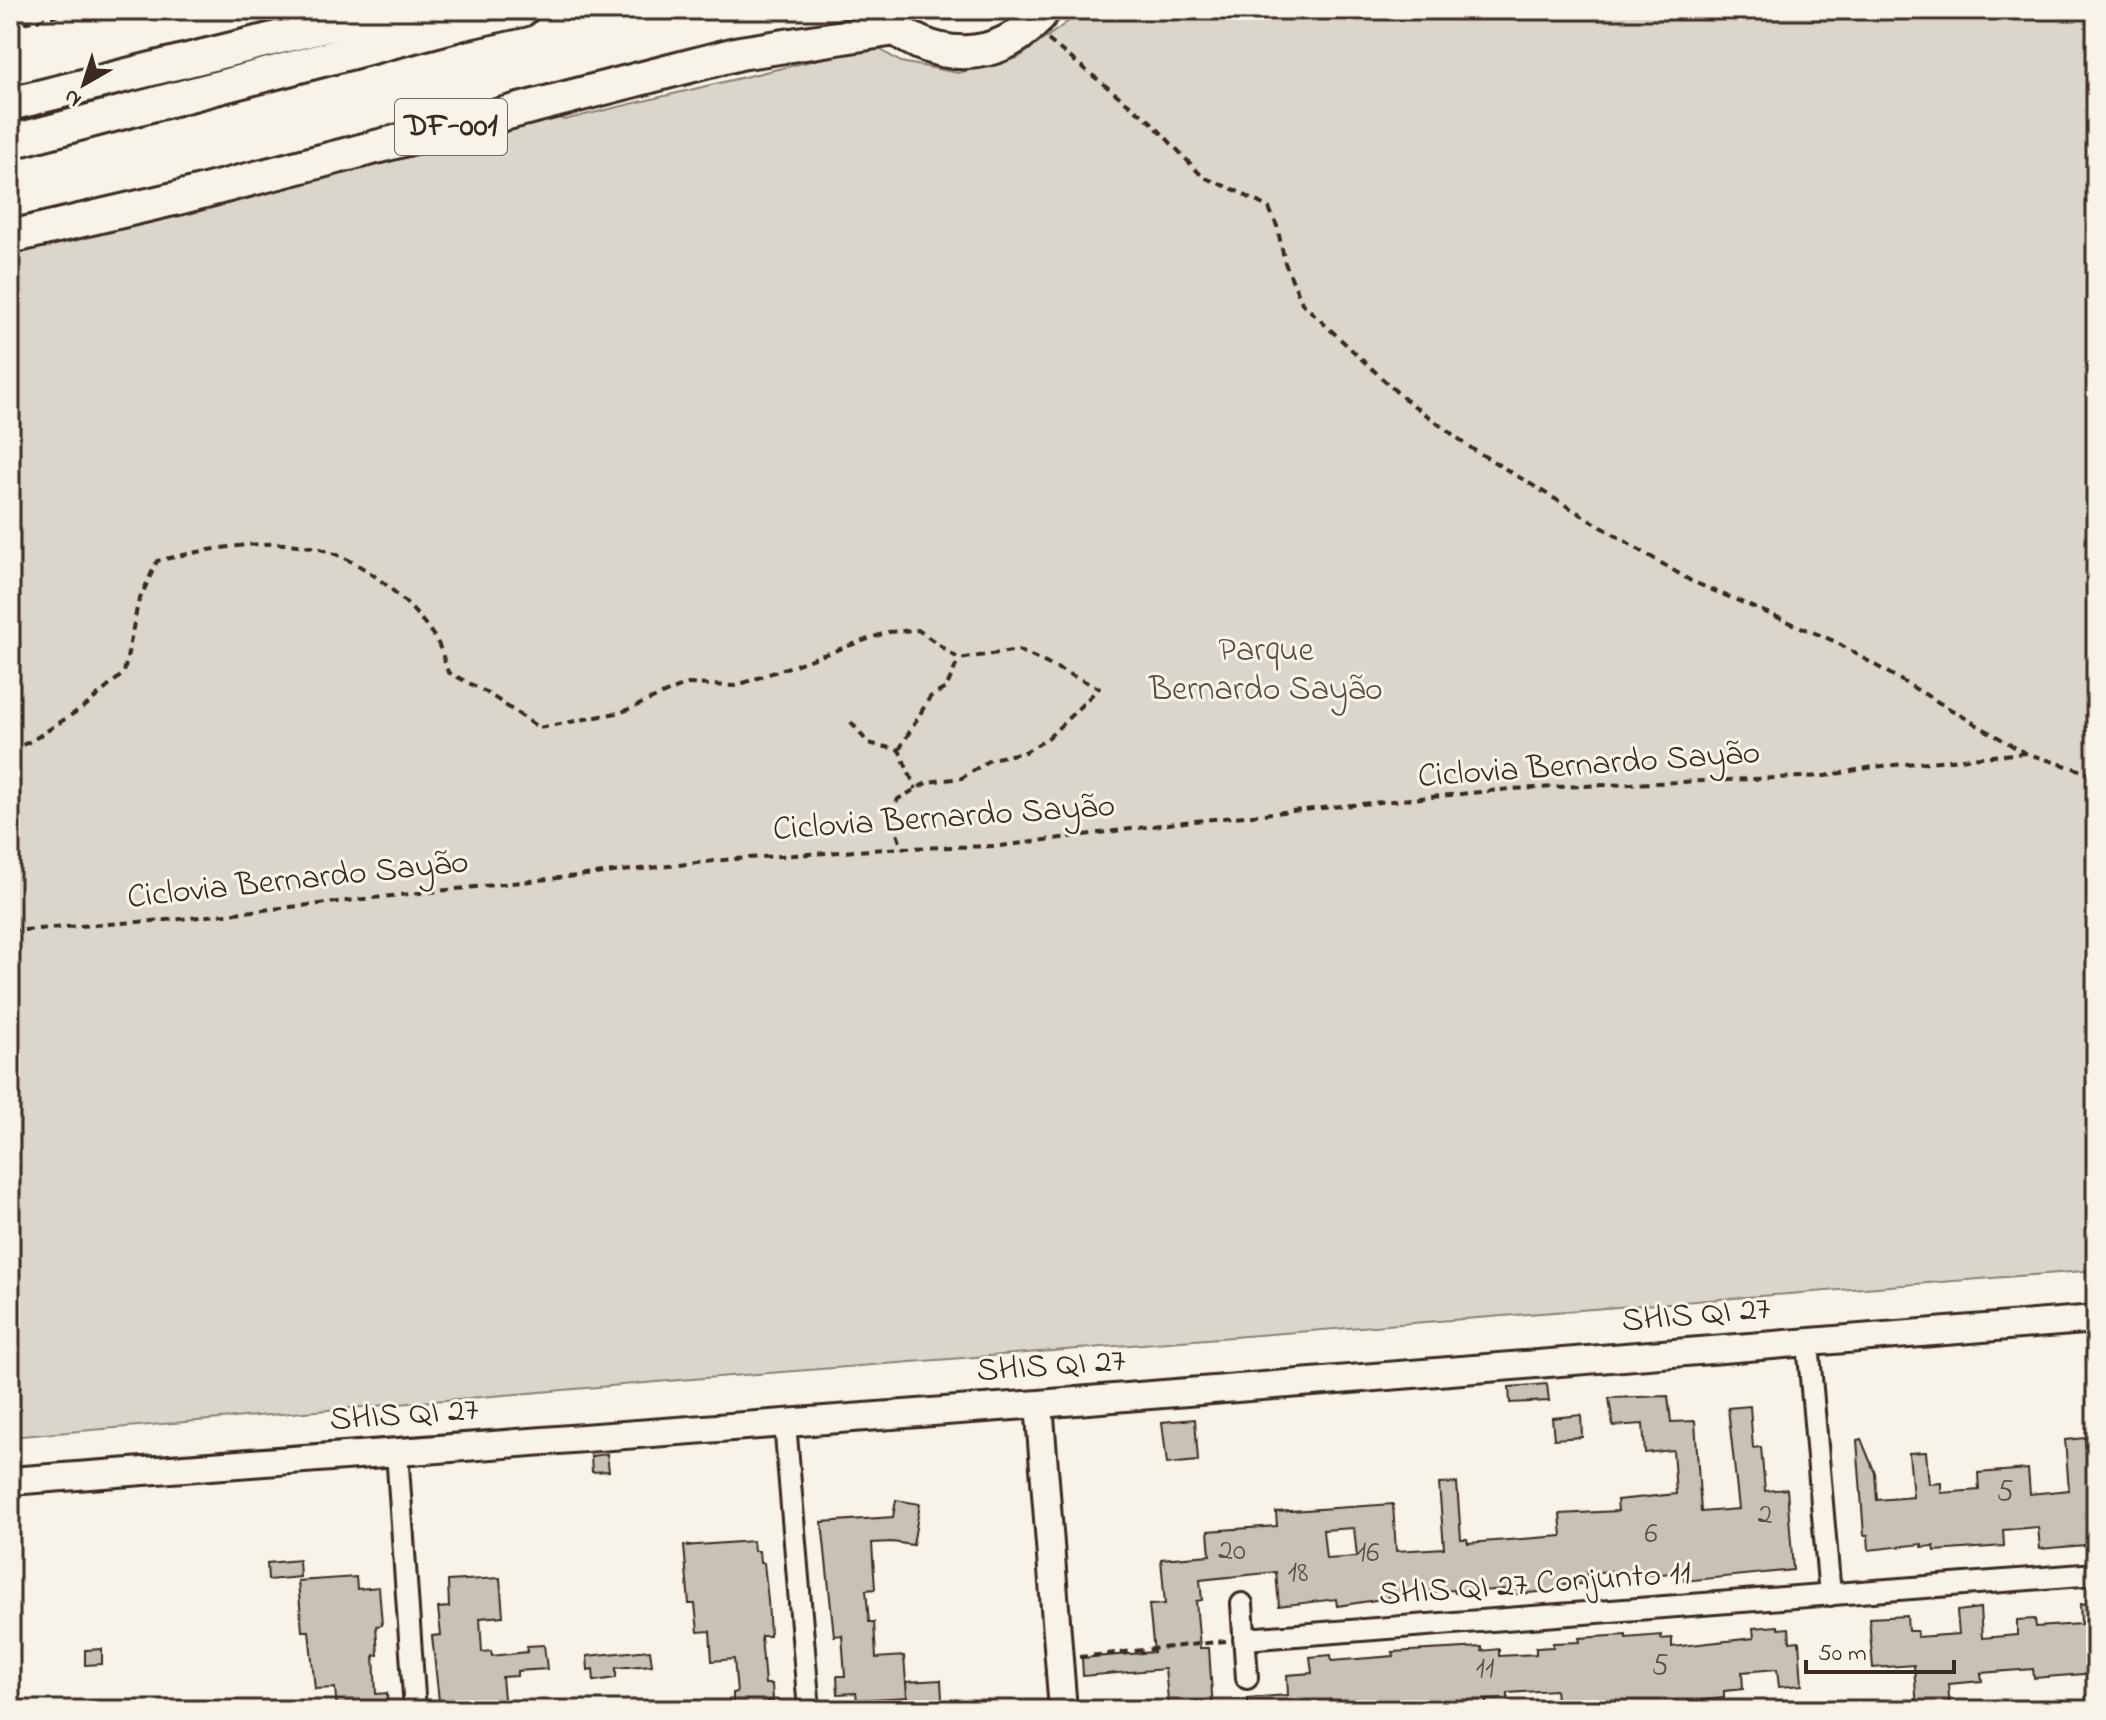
<svg xmlns="http://www.w3.org/2000/svg" width="2106" height="1720" font-family="'Indie Flower',sans-serif">
<style>
.green{fill:#dbd6cb;stroke:#8b8074;stroke-width:2}
.building{fill:#c8c1b6;stroke:#3b2a1e;stroke-width:2;fill-rule:evenodd}
.lines{fill:none;stroke-linecap:round;stroke-linejoin:round}
.minor-casing{stroke:#3b2a1e;stroke-width:26}
.tertiary-casing{stroke:#3b2a1e;stroke-width:32}
.primary-casing{stroke:#3b2a1e;stroke-width:38}
.path{stroke:#3b2a1e;stroke-width:4;stroke-dasharray:8 6;stroke-linecap:butt}
.minor{stroke:#f7f3e8;stroke-width:20}
.tertiary{stroke:#f7f3e8;stroke-width:26}
.primary{stroke:#f7f3e8;stroke-width:32}
.labels{text-anchor:middle;dominant-baseline:central;stroke-width:6;stroke-linejoin:round;paint-order:stroke}
.number-label{font-size:30px;fill:#5e5044}
.shield{fill:#f7f3e8;stroke:#73665b;stroke-width:2}
.shield-label{font-size:32px;font-weight:bold;fill:#3b2a1e}
.park-label{font-size:34px;fill:#5b4c41;stroke:#f7f3e8}
.street-label{font-size:34px;fill:#3b2a1e;stroke:#f7f3e8}
</style>
<rect width="100%" height="100%" fill="#f7f3e8"/>
<filter id="ink" filterUnits="userSpaceOnUse"><feTurbulence type="fractalNoise" baseFrequency=".0125" numOctaves="2"/><feDisplacementMap in="SourceGraphic" scale="16" xChannelSelector="R" yChannelSelector="G"/><feConvolveMatrix kernelMatrix="1 2 1 2 8 2 1 2 1" color-interpolation-filters="sRGB"/></filter>
<g filter="url(#ink)">
<path class="green" d="M1084,10H2096V1270L692,1379L10,1437V242L527,107L564,120L874,46L901,62L958,73L1018,58Z"/>
<path class="building" d="M1547,1384L1549,1401L1510,1403L1509,1387Z
M1668,1396L1671,1422L1695,1421L1701,1512L1739,1509L1728,1408L1750,1406L1753,1448L1761,1447L1765,1491L1787,1489L1793,1570L1684,1581V1572L1648,1575H1633V1571H1611L1587,1573V1577L1580,1578L1581,1584L1558,1585V1590L1506,1595V1589L1455,1593L1454,1590L1388,1595L1389,1598L1337,1606L1336,1599L1279,1606L1276,1572L1200,1580L1202,1600L1196,1601L1200,1648H1209L1213,1710H1169L1165,1669L1083,1676L1082,1658L1154,1652L1149,1605L1165,1604L1161,1559L1210,1555L1208,1531L1277,1526L1276,1512L1393,1504L1396,1551L1444,1548L1439,1484L1457,1483L1461,1539H1467L1468,1543L1562,1536L1560,1514L1618,1511L1617,1500L1676,1494L1673,1450L1645,1453L1643,1424L1613,1426L1609,1398ZM1354,1528L1357,1557L1326,1559L1323,1530Z
M1581,1415L1582,1437L1554,1439L1552,1418Z
M1195,1419L1198,1461L1167,1464L1162,1422Z
M2085,1438L2088,1483H2096V1544L2040,1549L2038,1527L2003,1530L2004,1546L1935,1551L1934,1546L1922,1547V1544L1869,1550L1868,1535H1864L1857,1440L1861,1439L1875,1473L1877,1500L1913,1497L1909,1453L1926,1452L1929,1484L1941,1483V1493L1979,1490L1978,1473L2028,1469L2030,1494L2069,1490L2065,1440Z
M607,1454L609,1471L592,1472L591,1456Z
M896,1500L920,1504L913,1545L892,1542L872,1543L875,1589L866,1590L869,1622H874L876,1658L904,1656L907,1697L857,1700L856,1693L838,1694L837,1676H845L842,1635L834,1636L822,1522L893,1517Z
M753,1541L754,1551H759L760,1563H764L768,1600L770,1636H761L765,1684H772L773,1701H768V1710H740V1707H733V1693L737,1692L734,1659L712,1661L710,1631L698,1632L695,1604H689L684,1546Z
M299,1560L300,1577L268,1580L267,1563Z
M356,1577L357,1589L379,1587L382,1625L376,1626L378,1655H374L376,1694L387,1693L388,1710H337L335,1688L315,1689L309,1631H302L298,1581Z
M500,1578L503,1616L480,1618L482,1652L491,1651L492,1656L527,1652V1646L544,1645L547,1669L517,1671V1676L502,1677L505,1710H440L432,1636L441,1635L438,1608L449,1607L448,1581Z
M2080,1604H2096V1673L2034,1678L2033,1669L1981,1673L1982,1681L1948,1684L1950,1710H1917L1914,1665L1873,1668L1869,1618L1907,1616L1908,1631H1917V1637L1959,1634L1957,1611L1980,1608L1982,1638L2017,1635V1620L2035,1619L2036,1627L2081,1624Z
M1778,1626V1629L1789,1628L1790,1642L1799,1641L1802,1685L1779,1687L1777,1669L1742,1672L1743,1689L1724,1691V1698L1686,1702L1685,1710H1664L1663,1705L1557,1710L1555,1690L1508,1693V1699L1486,1700L1487,1710H1398V1704L1338,1710H1248V1698L1288,1695L1287,1675L1312,1673L1310,1657L1331,1655L1332,1661L1394,1656L1393,1652L1482,1647V1651L1499,1649V1656L1536,1654V1648L1553,1647V1643L1580,1642L1579,1638L1626,1635V1638L1661,1635V1639L1672,1638V1647L1754,1638L1753,1628Z
M102,1649V1664L85,1665V1650Z
M650,1650L652,1665L616,1668V1678L594,1681L593,1669L588,1670L587,1656Z
M941,1680L942,1699L908,1702L906,1682Z"/>
<g class="lines">
<defs>
<path id="minor" d="M1808,1343L1830,1595
M785,1423L809,1710
M397,1452L415,1710
M1242,1604L1247,1678
M1244,1639L2096,1574"/>
<path id="tertiary" d="M1039,1404L1063,1710
M10,1481L1039,1404L2096,1319"/>
<path id="primary" d="M881,15C927,65 1003,66 1044,10
M373,33L420,10
M10,104L390,10
M10,142L463,23L522,10
M10,237L178,198L740,53L895,29"/>
</defs>
<use href="#minor" class="minor-casing"/>
<use href="#tertiary" class="tertiary-casing"/>
<use href="#primary" class="primary-casing"/>
<path class="path" d="M10,26L81,10
M1048,40L1150,121L1203,177L1235,190L1269,208L1277,226L1285,263L1302,303L1401,396L1471,448L1691,581L1834,641L2025,753L2096,775
M851,722L868,743L899,750L916,789
M899,750L930,697L946,688L959,659
M10,751L33,740L88,704L124,673L138,603L157,561C206,549 278,535 327,551C368,564 411,602 435,638C441,647 444,661 448,672L486,692L539,728L622,712L687,684L735,686L888,632L918,630L959,659L1018,650L1099,688L1047,739L1025,752L991,759L962,778L928,782L898,799L891,816L902,848
M10,931L180,919L733,859L902,848L1000,846L1184,822L1510,789L1825,776L1873,767L2025,753
M1079,1657L1226,1641"/>
<use href="#minor" class="minor"/>
<use href="#tertiary" class="tertiary"/>
<use href="#primary" class="primary"/>
</g>
</g>
<g class="labels">
<g class="number-label">
<text x="2005" y="1493">5</text>
<text x="1765" y="1516">2</text>
<text x="1651" y="1535">6</text>
<text x="1232" y="1552">20</text>
<text x="1368" y="1554">16</text>
<text x="1298" y="1574">18</text>
<text x="1660" y="1667">5</text>
<text x="1485" y="1670">11</text>
</g>
<rect class="shield" x="395" y="99" width="112" height="56" rx="6"/>
<g class="shield-label">
<text x="451" y="127">DF-001</text>
</g>
<g class="park-label">
<text x="1266" y="652">Parque<tspan x="1266" dy="39">Bernardo Sayão</tspan></text>
</g>
<g class="street-label">
<text transform="translate(1589 766) rotate(-4)">Ciclovia Bernardo Sayão</text>
<text transform="translate(944 819) rotate(-4)">Ciclovia Bernardo Sayão</text>
<text transform="translate(298 881) rotate(-6)">Ciclovia Bernardo Sayão</text>
<text transform="translate(1696 1316) rotate(-5)">SHIS QI 27</text>
<text transform="translate(1051 1367) rotate(-4)">SHIS QI 27</text>
<text transform="translate(404 1416) rotate(-4)">SHIS QI 27</text>
<text transform="translate(1535 1585) rotate(-4)">SHIS QI 27 Conjunto 11</text>
</g>
</g>
<rect width="2106" height="1720" fill="none" stroke="#f7f3e8" stroke-width="40"/>
<rect x="20" y="20" width="2066" height="1680" fill="none" stroke="#3b2a1e" stroke-width="3" filter="url(#ink)"/>
<g transform="translate(84 84) rotate(219)" stroke="#f7f3e8" stroke-width="6" paint-order="stroke">
<path d="M0-6L14 30L0 20L-14 30Z" fill="#3b2a1e"/>
<text y="-12" font-size="22" font-weight="bold" text-anchor="middle" fill="#3b2a1e">N</text>
</g>
<path d="M1806 1660v12h148v-12" fill="none" stroke="#3b2a1e" stroke-width="4"/>
<text x="1818" y="1660" font-size="24" fill="#3b2a1e" stroke="#f7f3e8" stroke-width="6" paint-order="stroke">50 m</text>
</svg>
